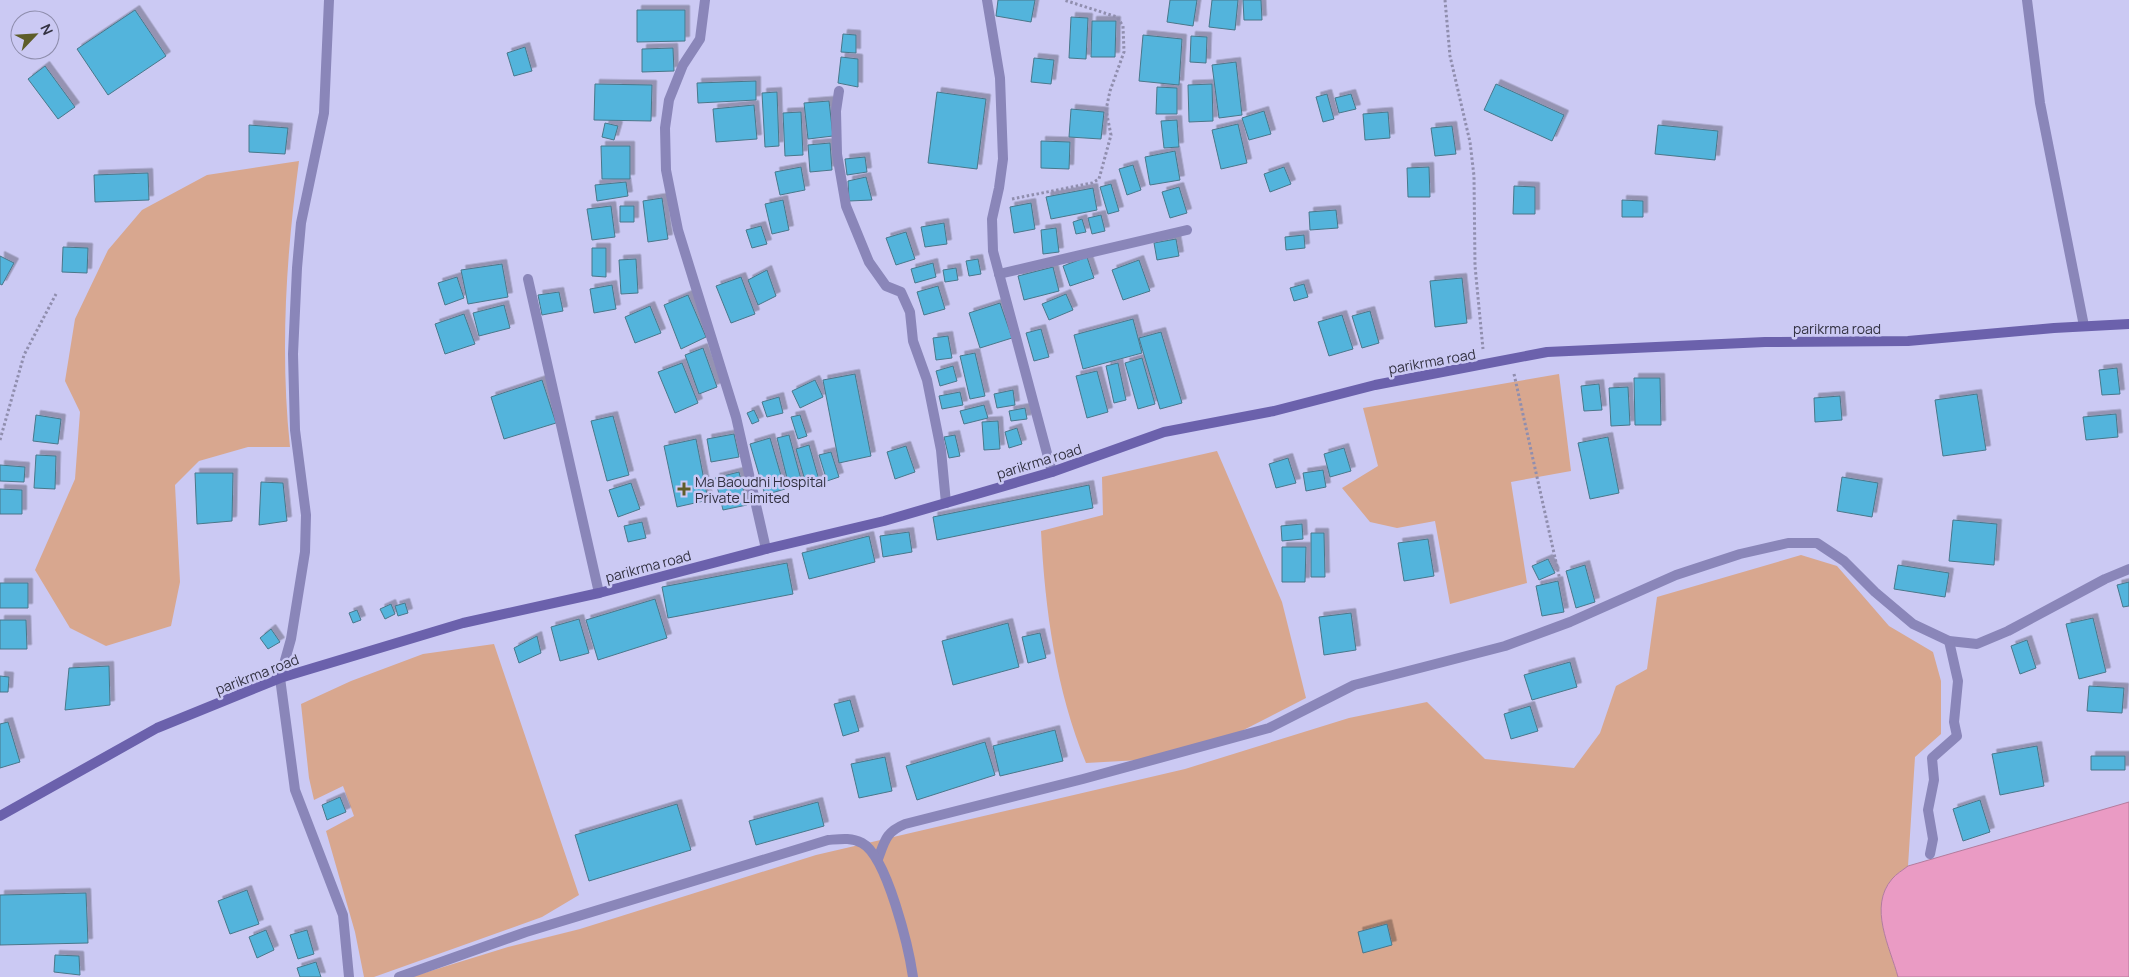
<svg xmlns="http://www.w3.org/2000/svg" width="2129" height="977" font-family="Manrope,sans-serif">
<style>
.green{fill:#d8a78f}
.water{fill:#ea9bc4;stroke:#b37c9d}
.building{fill:#52b4dc;stroke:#4a778a;filter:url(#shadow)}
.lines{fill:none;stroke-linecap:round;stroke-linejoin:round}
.path{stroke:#908eae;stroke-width:3;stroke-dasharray:2.5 2.5;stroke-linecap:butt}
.lane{stroke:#8a86b9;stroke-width:10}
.street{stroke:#8a86b9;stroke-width:10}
.secondary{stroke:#6b61ac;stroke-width:10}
.poi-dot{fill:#5e5d29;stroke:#cbc9f3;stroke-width:2}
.labels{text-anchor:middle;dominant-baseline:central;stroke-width:5;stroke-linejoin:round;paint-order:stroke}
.street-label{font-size:14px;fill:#333242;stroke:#cbc9f3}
.poi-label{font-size:14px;fill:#333242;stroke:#cbc9f3;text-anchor:start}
</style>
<defs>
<filter id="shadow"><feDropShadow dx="4.5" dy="-4.5" stdDeviation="0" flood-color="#0004"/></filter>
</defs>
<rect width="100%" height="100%" fill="#cbc9f3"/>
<path class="green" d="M299,161C286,256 280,352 290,447H248L199,461L175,485L180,582L171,626L106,646L70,628L35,570L75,479L80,412L65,381L75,319L108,250L142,210L207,175Z
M1559,374L1571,471L1511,482L1527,583L1450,604L1435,521L1397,528L1370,522L1342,488L1378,466L1363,408Z
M1217,451L1282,602L1306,698L1220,742L1158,759L1086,763C1056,690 1045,610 1041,531L1103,515L1102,477Z
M1801,555L1837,566L1889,626L1933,652L1941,681V734L1915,757L1908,866C1903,870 1896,874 1892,879C1868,907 1890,947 1898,977H411L508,947L580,929L816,855L1185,769L1349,718L1427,702L1485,759L1574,768L1600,733L1616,686L1647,669L1657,597Z
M494,644L579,895L542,917L374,977H364L355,932L326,831L354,816L343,786L314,800L309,778L301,704L351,681L423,654Z"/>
<path class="water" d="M2129,802V977H1898C1890,947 1868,907 1892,879C1896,874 1903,870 1908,866Z"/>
<path class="building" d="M998,0H1035L1031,22L996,16Z
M1170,0H1197L1193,26L1167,22Z
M1212,0H1238L1235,30L1209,27Z
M1243,0H1261L1262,20H1244Z
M135,10L166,56L108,95L77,49Z
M637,10H685V41L637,42Z
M1071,17L1088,18L1086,59L1069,58Z
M1092,21H1116L1115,57H1091Z
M843,34L856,35V53L841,52Z
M1143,35L1182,39L1179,85L1139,81Z
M1191,36L1207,37L1206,63L1190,62Z
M525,47L532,71L514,76L507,53Z
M673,48L674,71L642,72V49Z
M841,57L858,59V87L838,83Z
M1034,58L1054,60L1051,84L1031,82Z
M1236,62L1242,115L1219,118L1212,65Z
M45,66L75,107L58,119L28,79Z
M756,81V100L698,103L697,83Z
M595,84L652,85L651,121L594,120Z
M1212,84L1213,121L1189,122L1188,85Z
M1496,84L1564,115L1552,141L1484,110Z
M1157,87L1177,88V114H1156Z
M777,92L779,146L765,147L762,93Z
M937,92L986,99L977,169L928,163Z
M1327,94L1334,119L1323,122L1316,97Z
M1351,94L1356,109L1339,113L1335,98Z
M829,101L833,136L808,139L804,103Z
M754,105L757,139L716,142L713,109Z
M1071,109L1104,112L1101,139L1069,137Z
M1264,111L1271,134L1249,140L1242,118Z
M801,112L803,155L785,156L783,113Z
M1388,112L1390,138L1365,140L1363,114Z
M1177,120L1179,147L1164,148L1161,121Z
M605,123L618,126L614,140L602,137Z
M1238,124L1247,163L1221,169L1212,130Z
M249,125L288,128L285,154L249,152Z
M1658,125L1718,131L1715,160L1655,154Z
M1452,126L1456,154L1435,156L1431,128Z
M1041,141L1070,142L1069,169L1041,168Z
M830,143L832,170L810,172L808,145Z
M601,146H630V179H602Z
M1175,151L1180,180L1150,185L1145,157Z
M865,157L867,172L847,175L845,159Z
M1133,165L1141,190L1127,195L1119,169Z
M801,167L805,190L780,195L775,172Z
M1284,167L1291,184L1270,192L1264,174Z
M1429,167L1430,197H1408L1407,168Z
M148,173L149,200L95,202L94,175Z
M866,177L872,200L849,201L848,181Z
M626,182L628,196L597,201L595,185Z
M1111,184L1119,211L1108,214L1100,187Z
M1514,186L1535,187V214H1513Z
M1179,187L1187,213L1170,218L1162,192Z
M1093,188L1097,210L1051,219L1046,197Z
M662,198L668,239L648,242L643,201Z
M783,200L789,230L772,234L765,204Z
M1622,200L1643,201V217H1622Z
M1031,203L1035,229L1014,233L1010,207Z
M611,206L615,237L592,240L587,209Z
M620,206H634V222H620Z
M1336,210L1338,228L1310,230L1309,212Z
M1101,215L1105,231L1092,234L1088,218Z
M1082,219L1086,232L1076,234L1073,222Z
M944,223L947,244L925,247L921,227Z
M761,226L767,244L752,248L746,230Z
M1056,228L1059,252L1043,254L1041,230Z
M906,232L915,259L896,265L886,238Z
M1304,235L1305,248L1286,250L1285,237Z
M1176,239L1179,256L1157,260L1154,243Z
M63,247L88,248L87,273L62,272Z
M592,248H606V277L592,276Z
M0,256L14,263L2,285L0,284Z
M1087,257L1094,278L1070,286L1063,266Z
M636,259L638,293L621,294L619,260Z
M978,259L981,274L969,276L966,261Z
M1139,260L1150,291L1123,300L1112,270Z
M933,263L936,277L915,283L911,269Z
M502,264L508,297L468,304L461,270Z
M1053,267L1059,291L1024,300L1018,276Z
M956,268L958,280L945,282L943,270Z
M767,270L776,296L758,305L748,280Z
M457,277L464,298L445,305L438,283Z
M741,277L755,314L731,323L716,286Z
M1462,278L1467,323L1435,327L1430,281Z
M1304,284L1308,297L1294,301L1290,288Z
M612,285L616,309L594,313L590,289Z
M938,286L945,309L924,315L917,292Z
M559,292L563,311L542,315L538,295Z
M1066,294L1073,310L1049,320L1042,304Z
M688,295L706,337L681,349L664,305Z
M1000,303L1012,338L980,348L969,313Z
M504,305L510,328L479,336L473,313Z
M650,306L661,333L635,343L625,317Z
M1370,311L1379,343L1362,348L1352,316Z
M464,314L475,344L445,354L435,324Z
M1342,315L1353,349L1329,356L1318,322Z
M1133,319L1142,353L1083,369L1074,335Z
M1041,329L1049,357L1034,361L1026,333Z
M1161,332L1182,403L1160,409L1139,338Z
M948,336L952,358L936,360L933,338Z
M703,348L717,387L699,394L685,355Z
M975,353L985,396L970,399L960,356Z
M1142,358L1155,404L1138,409L1125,363Z
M682,363L698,403L675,413L658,372Z
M1118,363L1126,400L1114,403L1106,366Z
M953,366L957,381L940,386L936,371Z
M2117,368L2120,394L2102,395L2099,370Z
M1097,371L1108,412L1087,418L1076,376Z
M855,374L871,456L839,463L823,380Z
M1634,378H1660L1661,425H1635Z
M542,380L556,423L504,439L491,397Z
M815,380L823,397L800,408L792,391Z
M1599,384L1602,410L1584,411L1581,386Z
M1628,387L1630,425L1611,426L1609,388Z
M1013,390L1015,405L997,408L994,394Z
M960,392L963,405L942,409L939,396Z
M1977,394L1986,450L1943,456L1935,400Z
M1840,396L1842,420L1815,422L1814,398Z
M779,397L783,413L767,417L762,402Z
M984,405L988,418L964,424L960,411Z
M1025,408L1027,419L1011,421L1009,411Z
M754,410L759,421L752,424L747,413Z
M2116,414L2118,437L2086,440L2083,417Z
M36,415L61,419L58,444L33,441Z
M800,415L807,436L798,439L791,417Z
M613,416L629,475L607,481L591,421Z
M998,421L1000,449L984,450L982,422Z
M1017,428L1022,444L1009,448L1005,432Z
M734,434L739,457L711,462L707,439Z
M789,435L802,483L789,486L777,438Z
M955,435L960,456L949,458L944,437Z
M1608,437L1619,493L1590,499L1578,443Z
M770,438L785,489L765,495L750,444Z
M696,439L708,500L677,507L664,446Z
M809,445L819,480L806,484L796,449Z
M906,446L915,472L895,479L887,452Z
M1344,448L1351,471L1330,477L1324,454Z
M831,452L839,477L827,481L819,455Z
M36,455L56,456L55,489L34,488Z
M1288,458L1296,483L1276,488L1269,464Z
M0,465L25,467L24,482L0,481Z
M1323,470L1326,487L1306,491L1303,473Z
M739,472L747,505L723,510L715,478Z
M195,473H233L232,521L197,524Z
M1842,477L1878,483L1872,517L1837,511Z
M261,482L283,483L287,521L259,525Z
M631,483L640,509L618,517L609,490Z
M1089,485L1093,508L937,540L933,517Z
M0,489L22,490V514H0Z
M1953,520L1997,524L1994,565L1949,561Z
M642,522L646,538L628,542L624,526Z
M1302,524L1303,539L1282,541L1281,526Z
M909,532L912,552L883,557L880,536Z
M1311,533H1324L1325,577H1311Z
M869,536L875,562L809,579L802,553Z
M1428,539L1434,576L1404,581L1398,543Z
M1282,547H1306L1305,582H1282Z
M1548,559L1555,573L1539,580L1532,566Z
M787,563L793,594L668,618L662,587Z
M1585,565L1595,602L1576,608L1566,571Z
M1898,565L1949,573L1945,597L1894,589Z
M1558,581L1564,612L1542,616L1536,586Z
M2129,582V606L2123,607L2117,585Z
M0,583H28V608H0Z
M655,599L667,638L598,660L586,620Z
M405,603L408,613L398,616L395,606Z
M391,604L395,614L385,619L380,609Z
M357,610L361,620L353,623L349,613Z
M1351,613L1356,650L1324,655L1319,617Z
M2093,618L2106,672L2079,679L2066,624Z
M579,619L589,653L560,661L551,627Z
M0,620H26L27,649H0Z
M1008,623L1019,667L953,685L942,641Z
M271,629L280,642L268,649L260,638Z
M1040,633L1046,658L1028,663L1022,637Z
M537,636L541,653L519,663L514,648Z
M2027,640L2036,668L2020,674L2011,646Z
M1570,662L1577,687L1532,700L1524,675Z
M109,666L110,705L65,710L69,668Z
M0,676L9,677L8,692H0Z
M2089,686L2124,688L2122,713L2087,711Z
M850,700L859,731L843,736L834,704Z
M1530,706L1538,731L1511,739L1504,714Z
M8,722L20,762L0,768V724Z
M1055,730L1063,761L1000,776L993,746Z
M985,742L995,775L917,800L906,766Z
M2037,746L2044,786L2000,795L1992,754Z
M2091,756H2125V770H2091Z
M885,757L892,791L859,798L851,764Z
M340,797L346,812L327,820L322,805Z
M1980,800L1990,832L1963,841L1953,809Z
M818,802L824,826L756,845L749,821Z
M677,804L691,850L589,881L575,835Z
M247,890L259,924L230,934L218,901Z
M86,893L88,943L0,945V895Z
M1387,924L1392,945L1363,953L1358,932Z
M266,930L274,950L257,958L249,937Z
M307,930L314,954L298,959L290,935Z
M55,955L79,956L80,975L54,972Z
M316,962L321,977H300L297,968Z"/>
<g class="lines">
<path class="path" d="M1445,0L1450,56L1470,142L1474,176L1475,266L1483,349
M1012,199L1092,183L1099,179L1111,135L1106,110L1110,91L1124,52L1123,26L1117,17L1064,0
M1514,374L1566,607
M0,440L24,355L56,294"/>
<path class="lane" d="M999,274L1187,230
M528,279L599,593
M878,859C885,840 886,832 905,824L1083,779L1269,728L1354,685L1505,646L1570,622L1676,575L1740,554L1788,543H1817L1844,561L1875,592L1913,624L1949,641L1977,644L2008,631L2105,579L2129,569"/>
<path class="street" d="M329,0L324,113L301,223L297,268L293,354L295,430L306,515L305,552L291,639L280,678L295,790L343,915L349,977
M705,0L700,39L683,65L669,100L665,128L666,170L678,230L736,417L766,549
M987,0L1000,78L1003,159L999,188L992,219L993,251L1052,472
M2027,0L2040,103L2084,326
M839,91L836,111L837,154L846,206L869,262L886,286L901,292L910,312L913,341L927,380L941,450L946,503
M1930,854L1933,839L1928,810L1934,780L1932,758L1957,736L1954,722L1958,681L1949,641
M399,977L526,932L828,840C840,839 851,837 862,843C887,856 909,949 913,977"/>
<path class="secondary" d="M0,816L157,728L280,678L463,623L599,593L766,549L884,521L1052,472L1164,432L1274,411L1375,385L1547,352L1765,342L1908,341L2054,328L2129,324"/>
</g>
<path class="poi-dot" d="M681.5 481.5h5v5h5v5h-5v5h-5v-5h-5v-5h5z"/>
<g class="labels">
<g class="street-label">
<text x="1837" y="328">parikrma road</text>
<text transform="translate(1432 361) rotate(-10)">parikrma road</text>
<text transform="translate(1039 461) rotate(-17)">parikrma road</text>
<text transform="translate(648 566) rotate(-15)">parikrma road</text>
<text transform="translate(257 674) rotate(-21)">parikrma road</text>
</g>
<g class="poi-label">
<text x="695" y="481">Ma Baoudhi Hospital<tspan x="695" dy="16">Private Limited</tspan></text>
</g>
</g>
<g transform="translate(35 35) rotate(65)"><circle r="24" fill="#cbc9f3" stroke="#8e8dac"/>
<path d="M0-4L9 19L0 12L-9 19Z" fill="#5e5d29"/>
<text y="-8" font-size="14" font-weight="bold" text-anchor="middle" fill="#333242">N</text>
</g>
</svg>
